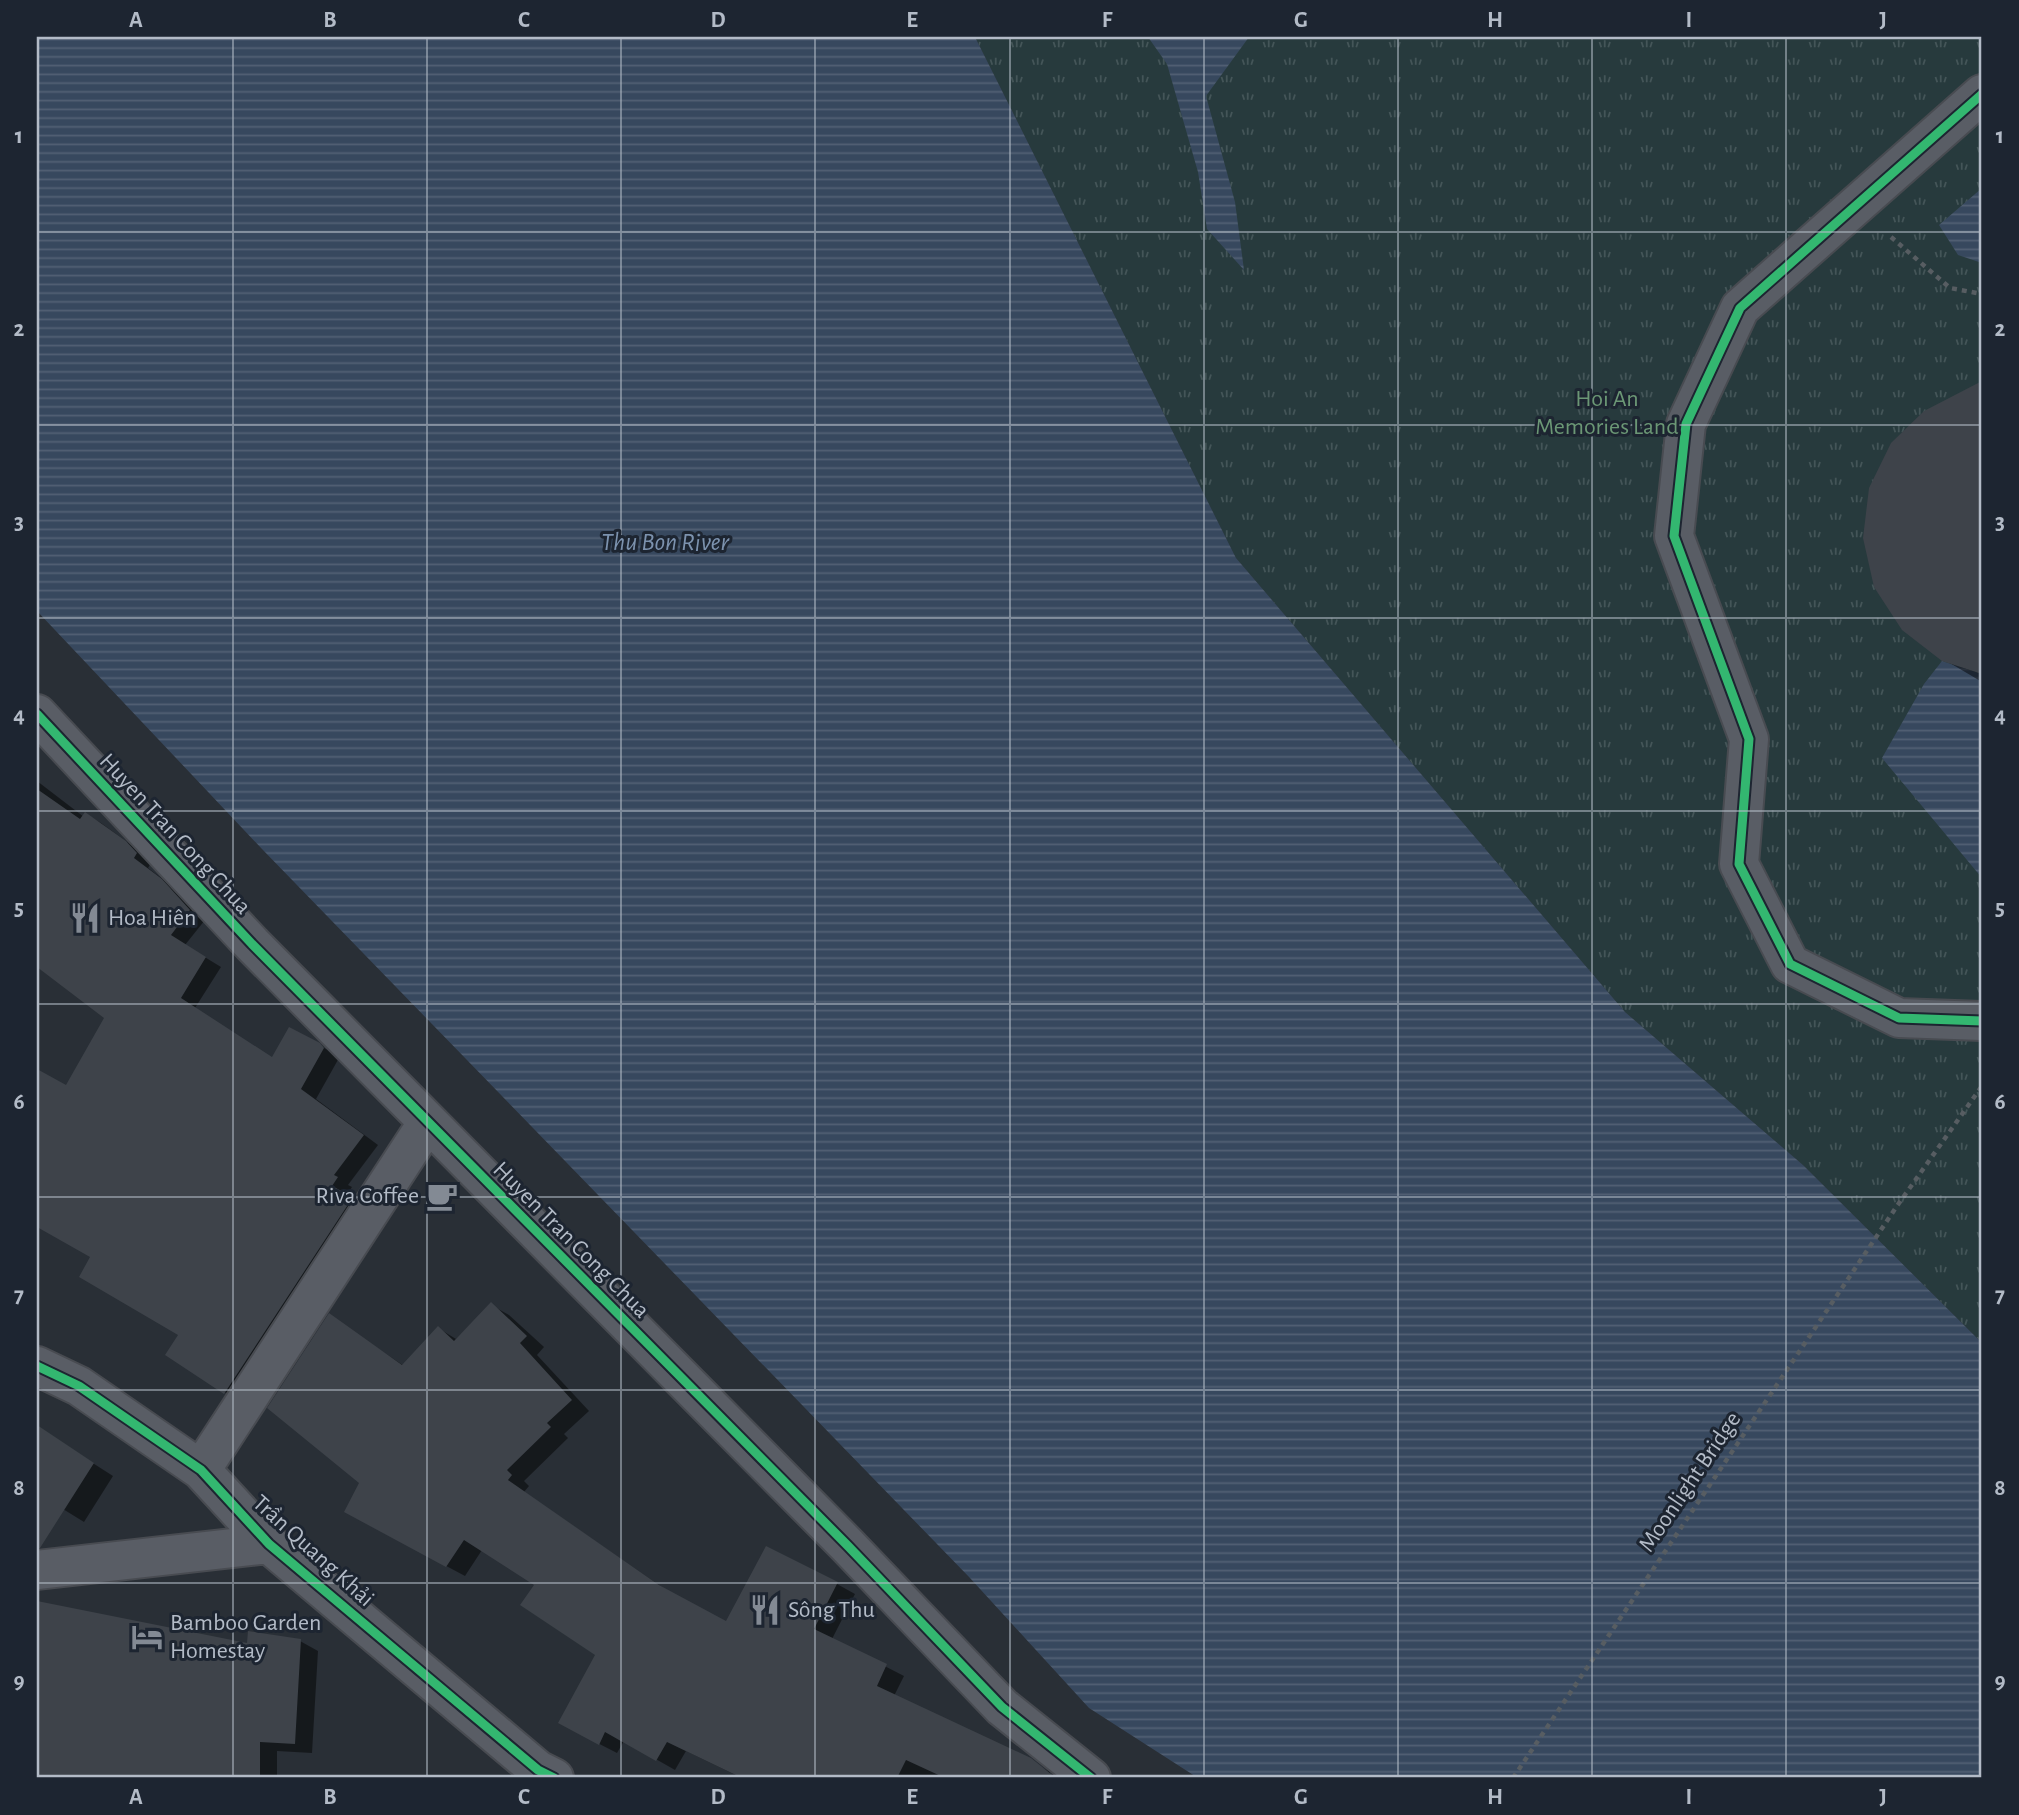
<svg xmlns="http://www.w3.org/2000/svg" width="2019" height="1815" font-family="'Alegreya Sans',sans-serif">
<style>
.grass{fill:url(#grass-tufts)}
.water{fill:url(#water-rules)}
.shadow{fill:#0007}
.building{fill:#3e434a}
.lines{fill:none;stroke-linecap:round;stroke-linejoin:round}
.minor-casing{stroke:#484b51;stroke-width:42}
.path{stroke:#575d62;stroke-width:4.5;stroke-dasharray:5 5;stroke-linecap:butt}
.minor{stroke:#595d65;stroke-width:38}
.cycleway-casing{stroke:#1d2531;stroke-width:13}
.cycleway{stroke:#33b770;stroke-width:9}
.grid{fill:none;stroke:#b3bbc7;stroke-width:2;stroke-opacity:0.55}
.labels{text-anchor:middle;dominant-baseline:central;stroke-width:6;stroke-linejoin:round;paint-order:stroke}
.park-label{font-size:24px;fill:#6b9775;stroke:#1d2531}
.street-label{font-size:24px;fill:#b3bbc7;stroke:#1d2531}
.poi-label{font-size:24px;fill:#b3bbc7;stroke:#1d2531;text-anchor:start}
.water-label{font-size:26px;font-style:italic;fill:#7c92ae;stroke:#1d2531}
.neatline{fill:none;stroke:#b3bbc7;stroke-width:2.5}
.grid-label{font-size:23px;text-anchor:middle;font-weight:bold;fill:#b3bbc7}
</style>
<defs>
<pattern id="grass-tufts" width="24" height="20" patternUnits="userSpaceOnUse" patternTransform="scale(1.75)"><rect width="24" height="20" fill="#273a3d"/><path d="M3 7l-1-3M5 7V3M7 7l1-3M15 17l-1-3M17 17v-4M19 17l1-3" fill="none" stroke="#445558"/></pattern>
<pattern id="water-rules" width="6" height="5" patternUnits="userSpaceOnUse" patternTransform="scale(1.75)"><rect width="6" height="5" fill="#37485e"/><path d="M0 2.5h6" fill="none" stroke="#526074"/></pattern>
</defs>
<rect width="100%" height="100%" fill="#292f36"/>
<path class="grass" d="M975,37H1982V1343L1803,1165L1625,1012L1236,558Z"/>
<path class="water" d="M37,37H975L1236,558L1625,1012L1803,1165L1982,1343V1778H1198L1089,1708L970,1578L262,849L37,611Z
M1148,37H1249L1206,96L1235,202L1244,270L1207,229L1198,172L1167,64Z
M1982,188V263L1958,255L1939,225Z
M1942,661L1982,674V878L1882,758L1924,684Z"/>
<path class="shadow" d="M1982,389V682L1943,659L1966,391Z
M37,781L84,817L86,814L101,823L141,852L151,863L148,868L177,890L205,920L185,945L221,967L195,1008L273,1059L319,1045L335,1054L339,1058L316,1099L378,1145L348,1185L352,1187L346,1196L367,1207L240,1402L167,1355L180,1335L92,1257L37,1225V1071L67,1087L106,1018L37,965Z
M491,1305L509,1315L544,1347L537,1355L589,1411L564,1434L568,1438L524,1481L529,1486L524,1492L672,1594L727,1623L837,1584L855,1594L832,1639L904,1676L894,1696L1032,1762L1050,1772L1047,1778H742L686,1751L675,1770L624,1741L617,1753L578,1733L597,1654L536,1584L482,1550L465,1576L364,1522L362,1482L330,1316L404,1366L438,1328L456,1339Z
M38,1428L113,1476L84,1522L37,1493Z
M37,1603L249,1645L300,1641L318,1651L312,1753L277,1751V1778H37Z"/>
<path class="building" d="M1982,381V674L1942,661L1902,630L1874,587L1863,538L1869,488L1891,443L1924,411Z
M37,789L80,819L85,812L126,841L137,853L134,858L162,879L190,910L171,935L206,957L181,998L272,1057L289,1027L320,1043L324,1048L301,1089L364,1135L334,1175L338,1177L332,1186L353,1197L224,1394L165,1355L178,1335L79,1277L90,1257L37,1227V1069L66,1085L104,1018L37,967Z
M491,1302L527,1336L520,1343L572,1400L547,1423L551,1427L507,1470L512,1475L508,1480L659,1585L726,1621L766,1546L838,1582L814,1629L887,1664L877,1686L1031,1758L1056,1778H945L906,1760L897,1778H742L667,1742L656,1761L605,1732L599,1745L558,1723L595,1655L520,1605L534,1585L464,1540L446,1567L344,1512L359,1483L267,1408L329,1313L402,1365L438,1326L454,1341Z
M37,1425L94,1463L40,1548H37Z
M37,1601L247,1643L248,1631L301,1639L295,1744L260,1742V1778H37Z"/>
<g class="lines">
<defs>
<path id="minor" d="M1982,94L1740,308L1686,424L1674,536L1749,739L1739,864L1790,964L1899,1018L1982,1021
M37,714L252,944L848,1546L1002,1707L1091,1778
M37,1366L79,1386L201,1470L269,1544L538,1770L554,1778
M201,1470L428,1122
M37,1570L269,1544"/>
</defs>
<use href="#minor" class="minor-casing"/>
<path class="path" d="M1891,237L1950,288L1982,294
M1513,1778L1897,1206L1982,1086"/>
<use href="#minor" class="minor"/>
<defs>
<path id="cycleway" d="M1982,94L1740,308L1686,424L1674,536L1749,739L1739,864L1790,964L1899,1018L1982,1021
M37,714L252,944L848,1546L1002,1707L1091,1778
M37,1366L79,1386L201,1470L269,1544L538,1770L554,1778"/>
</defs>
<use href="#cycleway" class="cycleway-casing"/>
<use href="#cycleway" class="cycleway"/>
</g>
<path class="grid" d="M233,37V1778M427,37V1778M621,37V1778M815,37V1778M1010,37V1778M1204,37V1778M1398,37V1778M1592,37V1778M1786,37V1778M37,232H1982M37,425H1982M37,618H1982M37,811H1982M37,1004H1982M37,1197H1982M37,1390H1982M37,1583H1982"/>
<defs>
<symbol id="restaurant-bare" viewBox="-9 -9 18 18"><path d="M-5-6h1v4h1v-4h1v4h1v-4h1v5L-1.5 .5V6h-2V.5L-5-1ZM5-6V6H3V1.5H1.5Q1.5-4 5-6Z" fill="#838a94" stroke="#1d2531" stroke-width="2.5" paint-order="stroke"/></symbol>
<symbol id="cafe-bare" viewBox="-9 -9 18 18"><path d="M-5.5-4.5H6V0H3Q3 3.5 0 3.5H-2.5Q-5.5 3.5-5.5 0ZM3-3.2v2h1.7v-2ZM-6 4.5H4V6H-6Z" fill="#838a94" stroke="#1d2531" stroke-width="2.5" paint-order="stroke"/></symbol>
<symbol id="hotel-bare" viewBox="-9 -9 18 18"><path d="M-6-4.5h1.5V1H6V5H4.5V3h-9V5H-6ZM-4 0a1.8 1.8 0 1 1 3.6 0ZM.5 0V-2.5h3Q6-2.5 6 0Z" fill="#838a94" stroke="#1d2531" stroke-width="2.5" paint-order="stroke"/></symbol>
</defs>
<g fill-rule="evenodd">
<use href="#restaurant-bare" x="63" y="896" width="44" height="44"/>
<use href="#cafe-bare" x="420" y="1174" width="44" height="44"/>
<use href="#restaurant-bare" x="743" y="1588" width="44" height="44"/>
<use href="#hotel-bare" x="125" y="1615" width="44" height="44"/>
</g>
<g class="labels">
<g class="park-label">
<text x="1607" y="399">Hoi An<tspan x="1607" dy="28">Memories Land</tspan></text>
</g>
<g class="street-label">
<text transform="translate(175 834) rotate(47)">Huyen Tran Cong Chua</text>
<text transform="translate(571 1240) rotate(45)">Huyen Tran Cong Chua</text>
<text transform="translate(1690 1482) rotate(-56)">Moonlight Bridge</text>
<text transform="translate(313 1551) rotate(42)">Trần Quang Khải</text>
</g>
<g class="poi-label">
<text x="108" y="918">Hoa Hiên</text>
<text x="419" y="1196" text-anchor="end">Riva Coffee</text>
<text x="788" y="1610">Sông Thu</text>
<text x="170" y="1623">Bamboo Garden<tspan x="170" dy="28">Homestay</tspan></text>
</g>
<g class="water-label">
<text x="665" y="542">Thu Bon River</text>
</g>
</g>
<rect width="2019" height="1815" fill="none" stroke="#1d2531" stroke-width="77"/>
<rect x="38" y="38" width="1942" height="1738" class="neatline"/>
<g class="grid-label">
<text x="136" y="27">A</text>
<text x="330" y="27">B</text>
<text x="524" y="27">C</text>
<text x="718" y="27">D</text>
<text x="912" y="27">E</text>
<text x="1107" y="27">F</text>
<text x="1301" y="27">G</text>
<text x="1495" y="27">H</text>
<text x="1689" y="27">I</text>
<text x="1883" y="27">J</text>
<text x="19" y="143">1</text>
<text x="2000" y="143">1</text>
<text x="19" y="336">2</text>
<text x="2000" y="336">2</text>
<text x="19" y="529">3</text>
<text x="2000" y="529">3</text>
<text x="19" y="722">4</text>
<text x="2000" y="722">4</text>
<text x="19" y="915">5</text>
<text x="2000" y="915">5</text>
<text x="19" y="1109">6</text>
<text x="2000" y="1109">6</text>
<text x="19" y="1302">7</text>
<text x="2000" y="1302">7</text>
<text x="19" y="1495">8</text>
<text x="2000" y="1495">8</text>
<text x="19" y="1688">9</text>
<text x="2000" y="1688">9</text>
<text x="136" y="1804">A</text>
<text x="330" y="1804">B</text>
<text x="524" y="1804">C</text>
<text x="718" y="1804">D</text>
<text x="912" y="1804">E</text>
<text x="1107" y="1804">F</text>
<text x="1301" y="1804">G</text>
<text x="1495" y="1804">H</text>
<text x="1689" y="1804">I</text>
<text x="1883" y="1804">J</text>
</g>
</svg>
